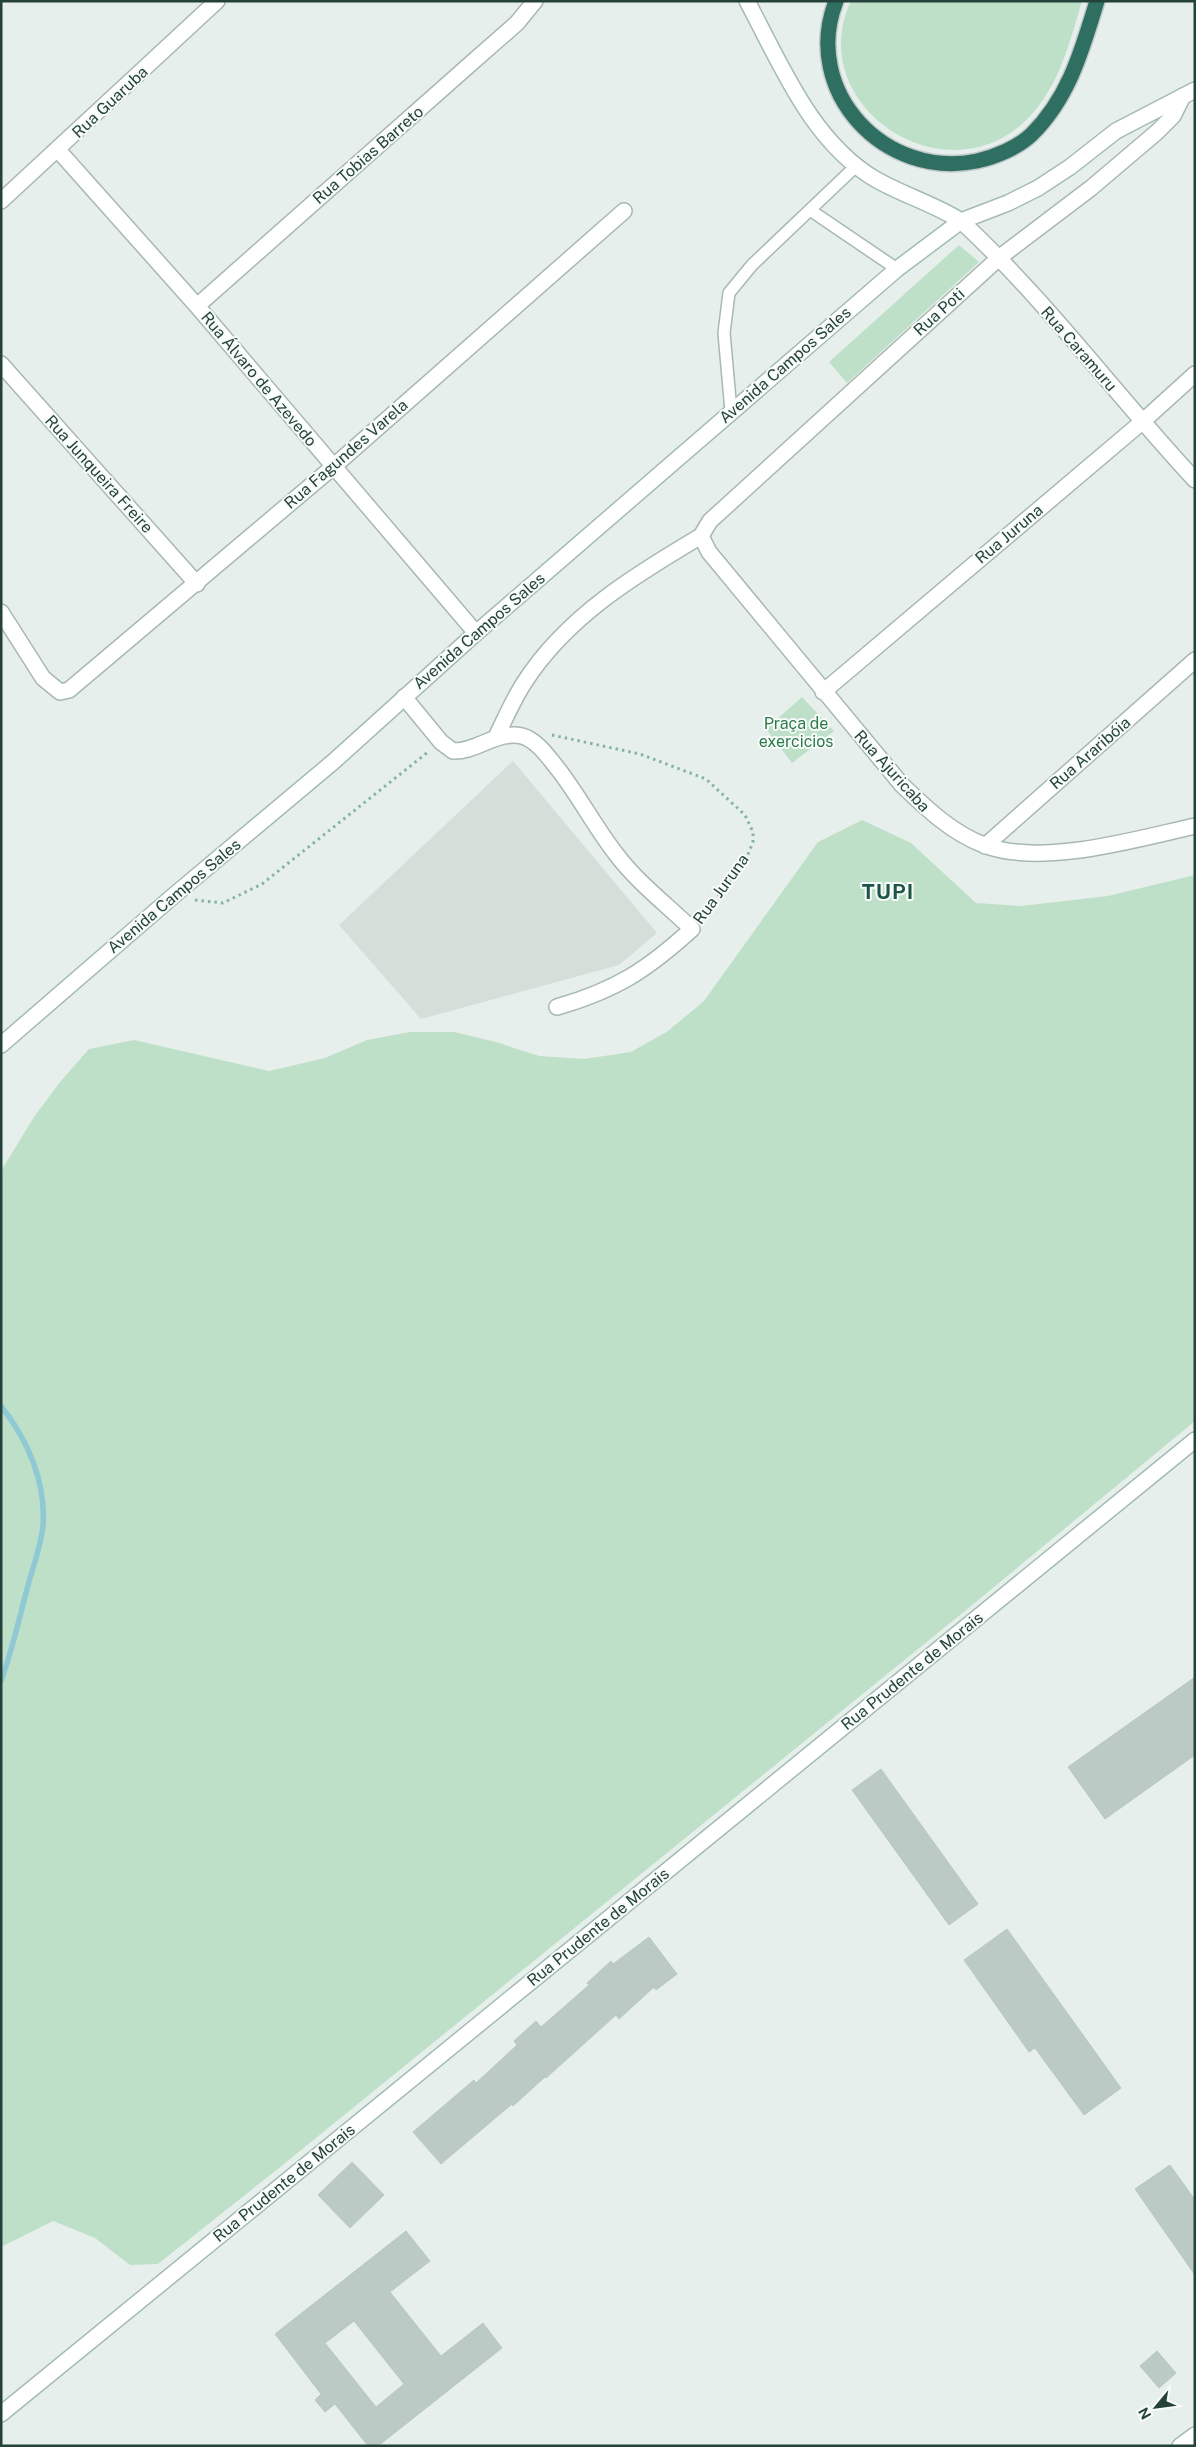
<svg xmlns="http://www.w3.org/2000/svg" width="1196" height="2447" font-family="'Public Sans',sans-serif">
<style>
.built{fill:#d4dfda}
.green{fill:#bfe0c8}
.lines{fill:none;stroke-linecap:round;stroke-linejoin:round}
.stream{stroke:#8ec9d4;stroke-width:5.5}
.building{fill:#bbcac4;stroke:#b8c9c2;fill-rule:evenodd}
.lane-casing{stroke:#a8b8b2;stroke-width:14}
.street-casing{stroke:#a8b8b2;stroke-width:18}
.secondary-casing{stroke:#a4bbb3;stroke-width:18}
.highway-casing{stroke:#c2cac8;stroke-width:18}
.path{stroke:#86b3a5;stroke-width:3;stroke-dasharray:2.5 4;stroke-linecap:butt}
.lane{stroke:#fff;stroke-width:11}
.street{stroke:#fff;stroke-width:15}
.secondary{stroke:#fff;stroke-width:15}
.highway{stroke:#2f6f62;stroke-width:15}
.labels{text-anchor:middle;dominant-baseline:central;stroke-width:4;stroke-linejoin:round;paint-order:stroke}
.street-label{font-size:16px;fill:#24423a;stroke:#f7fbf9}
.park-label{font-size:16px;fill:#2d7a4b;stroke:#f7fbf9}
.district-label{font-size:21px;font-weight:bold;letter-spacing:1px;fill:#1f5548;stroke:#f7fbf9}
</style>
<rect width="100%" height="100%" fill="#e6efeb"/>
<path class="built" d="M513,761L657,933L619,965L421,1019L339,925Z"/>
<path class="green" d="M851,1H1082C1069,45 1057,94 1021,125C939,196 803,103 851,1Z
M959,245L979,262L847,383L829,362Z
M802,697L834,731L792,763L766,729Z
M862,820L911,843L976,903L1021,906L1108,896L1195,875V1421L971,1606L279,2168L158,2264L130,2265L95,2238L53,2221L1,2247V1171L34,1117L60,1082L89,1049L134,1040L269,1071L325,1058L367,1040L410,1032H454L496,1042L539,1056L584,1059L631,1052L668,1031L704,1001L818,842Z"/>
<g class="lines">
<path class="stream" d="M1,1406C28,1440 46,1482 43,1526C41,1547 32,1569 27,1589C19,1620 12,1651 1,1681"/>
</g>
<path class="building" d="M1195,1677V1755L1105,1819L1068,1767Z
M881,1769L978,1904L949,1925L852,1790Z
M1007,1929L1121,2088L1084,2115L1035,2048L1029,2052L964,1960Z
M649,1937L677,1974L656,1990L654,1987L619,2019L616,2015L546,2078L545,2077L513,2106L512,2104L441,2164L413,2132L474,2080L476,2083L517,2045L514,2041L536,2021L541,2027L589,1985L587,1983L611,1961L613,1964Z
M352,2162L384,2195L350,2228L318,2195Z
M1170,2165L1195,2200V2275L1135,2189Z
M406,2231L430,2261L390,2292L441,2356L483,2323L502,2348L378,2446H368L335,2404L325,2412L315,2400L321,2394L275,2334ZM354,2321L404,2384L376,2407L325,2343Z
M1157,2351L1176,2373L1159,2388L1140,2366Z"/>
<g class="lines">
<defs>
<path id="lane" d="M810,210L897,269
M731,411L724,333L729,293L752,265L856,166"/>
<path id="street" d="M58,150L197,306L476,633
M1,201L217,1
M961,221C1046,300 1116,395 1195,480
M197,306L476,59L517,23L535,1
M1,364L197,584
M701,536L710,521L1000,257L1091,188L1157,132L1173,116L1183,96
M701,536L709,552L902,785C927,809 952,833 984,845C1042,867 1136,839 1195,826
M1,612L43,678L60,692L69,690L333,467L624,211
M823,692L1142,422L1195,374
M404,697L441,742L453,751C477,752 497,730 522,736C537,740 549,758 558,769C579,796 595,827 616,854C637,882 667,905 692,929C647,970 616,990 557,1007
M496,737C505,719 513,700 524,683C566,617 635,575 701,536
M985,846L1195,660
M1180,2446L1195,2435"/>
<path id="secondary" d="M747,1C781,64 811,141 875,179C903,195 934,204 961,221
M1,1045L172,897L333,762L476,633L897,269L961,221L1008,203L1038,188L1070,167L1116,131L1195,90
M1,2414L1195,1440"/>
<path id="highway" d="M836,1C801,92 885,180 977,161C995,157 1017,148 1031,135C1069,98 1082,50 1097,1"/>
</defs>
<use href="#lane" class="lane-casing"/>
<use href="#street" class="street-casing"/>
<use href="#secondary" class="secondary-casing"/>
<use href="#highway" class="highway-casing"/>
<path class="path" d="M552,735L640,754L706,779L745,815L753,832V842L745,862L702,917
M195,900L223,903L262,884L428,752"/>
<use href="#lane" class="lane"/>
<use href="#street" class="street"/>
<use href="#secondary" class="secondary"/>
<use href="#highway" class="highway"/>
</g>
<g class="labels">
<g class="street-label">
<text transform="translate(110 102) rotate(-43)">Rua Guaruba</text>
<text transform="translate(368 155) rotate(-41)">Rua Tobias Barreto</text>
<text transform="translate(939 312) rotate(-42)">Rua Poti</text>
<text transform="translate(1079 349) rotate(49)">Rua Caramuru</text>
<text transform="translate(785 365) rotate(-41)">Avenida Campos Sales</text>
<text transform="translate(259 379) rotate(50)">Rua Álvaro de Azevedo</text>
<text transform="translate(346 454) rotate(-41)">Rua Fagundes Varela</text>
<text transform="translate(99 474) rotate(48)">Rua Junqueira Freire</text>
<text transform="translate(1009 534) rotate(-40)">Rua Juruna</text>
<text transform="translate(479 631) rotate(-41)">Avenida Campos Sales</text>
<text transform="translate(1090 753) rotate(-41)">Rua Araribóia</text>
<text transform="translate(892 771) rotate(48)">Rua Ajuricaba</text>
<text transform="translate(721 889) rotate(-54)">Rua Juruna</text>
<text transform="translate(174 896) rotate(-40)">Avenida Campos Sales</text>
<text transform="translate(912 1671) rotate(-39)">Rua Prudente de Morais</text>
<text transform="translate(598 1927) rotate(-39)">Rua Prudente de Morais</text>
<text transform="translate(284 2183) rotate(-39)">Rua Prudente de Morais</text>
</g>
<g class="park-label">
<text x="796" y="723">Praça de<tspan x="796" dy="18">exercicios</tspan></text>
</g>
<g class="district-label">
<text x="888" y="891">TUPI</text>
</g>
</g>
<rect width="1196" height="2447" fill="none" stroke="#24423a" stroke-width="5"/>
<g transform="translate(1156 2407) rotate(241)" stroke="#f7fbf9" stroke-width="4" paint-order="stroke">
<path d="M0-4L9 19L0 12L-9 19Z" fill="#24423a"/>
<text y="-8" font-size="14" font-weight="bold" text-anchor="middle" fill="#24423a">N</text>
</g>
</svg>
